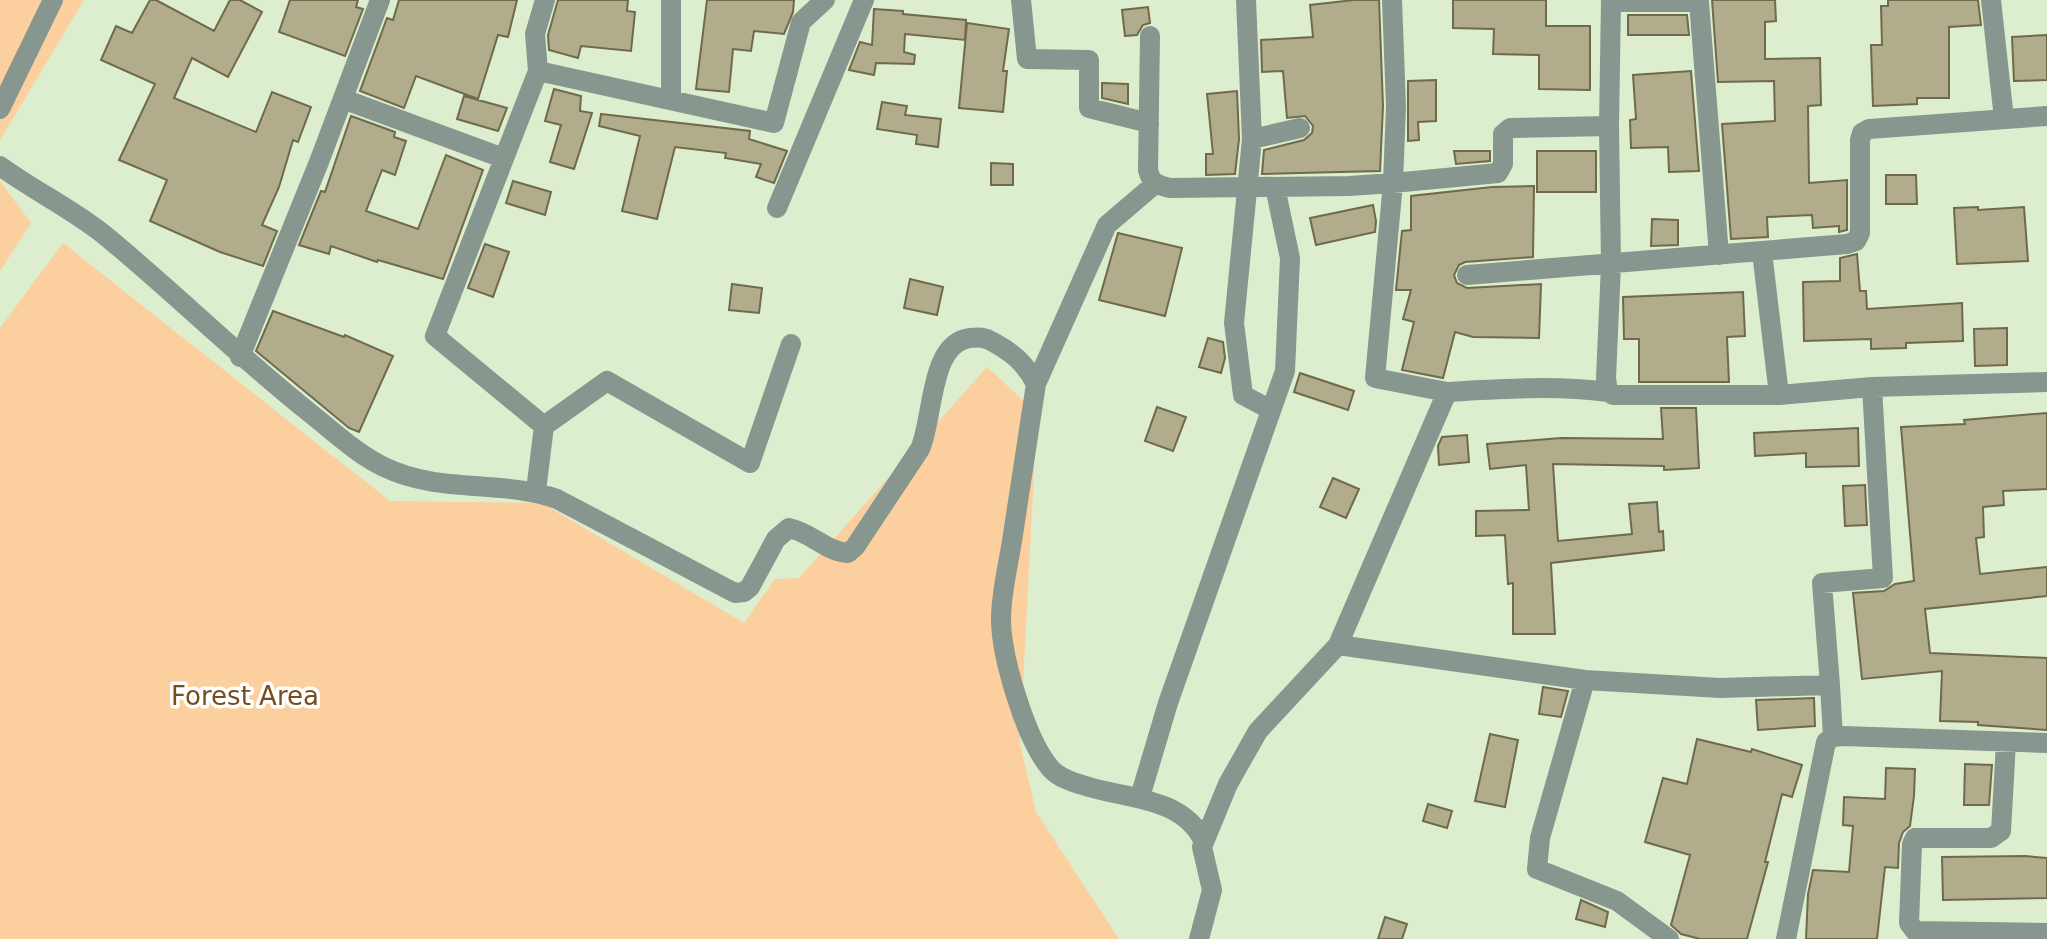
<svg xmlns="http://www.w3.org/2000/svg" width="2047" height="939" font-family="'DejaVu Sans',sans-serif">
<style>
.green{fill:#fbcf9e}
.building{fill:#b1ac8b;stroke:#6e6a4b;stroke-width:2}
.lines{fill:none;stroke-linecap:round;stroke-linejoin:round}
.street{stroke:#87968e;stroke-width:20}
.labels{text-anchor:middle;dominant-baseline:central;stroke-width:7;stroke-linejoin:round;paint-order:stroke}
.park-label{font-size:26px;fill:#754e1c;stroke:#fff}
</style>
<rect width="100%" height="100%" fill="#ddeecf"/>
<path class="green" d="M0,0H84L0,140Z
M0,181L31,223L0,271Z
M63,243L390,501L542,503L744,623L775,579L799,578L987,367L1037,413L1020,744L1036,812L1119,939H0V328Z"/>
<path class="building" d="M150,0H156L214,31L230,0H240L262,12L228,77L192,58L174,98L256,132L272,92L311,107L298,142L293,140L279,187L262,225L277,231L263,266L220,252L150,221L167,180L119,160L155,84L101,60L116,26L132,33Z
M290,0H358L356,7L363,9L345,56L279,32Z
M399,0H517L508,37L498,35L478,99L416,76L404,108L360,91L387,18L393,20Z
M558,0H628L627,11L635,12L631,51L581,46L578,58L549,50L548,35Z
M707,0H794L793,12L784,34L754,31L751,51L733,49L729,92L696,89Z
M1354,0H1379L1383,106L1380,171L1262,174L1264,150L1304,140L1312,133L1313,126L1305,116L1287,118L1283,71L1262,72L1261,40L1313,37L1310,5Z
M1453,0H1546V26H1590V90L1539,89V55L1493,54L1494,29L1453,28Z
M1712,0H1775L1776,21L1765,22V59L1820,58L1821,105L1808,106L1809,183L1847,180V230L1839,232V226L1813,228L1812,215L1767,217L1768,237L1731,239L1722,124L1775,121L1774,81L1718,82Z
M1888,0H1978L1981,25L1949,27V98H1917V104L1873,106L1871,45H1882L1881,6H1888Z
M1148,7L1150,23L1143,25L1137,35L1125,36L1122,10Z
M874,9L903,11V14L966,20L965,40L905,34L904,52L915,55L914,64L876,63L874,75L849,70L860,42L872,45Z
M1628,15H1687L1689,35H1628Z
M967,23L1009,29L1003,71H1007L1003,112L959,108Z
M2047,35V80L2014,81L2012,37Z
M1691,71L1699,171L1669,172L1668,147L1631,148L1630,120L1636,119L1633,75Z
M1436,80V121L1418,122L1419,140L1408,141V81Z
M1102,83L1128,84V104L1102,98Z
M554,89L581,96L580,111L592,113L574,169L550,162L561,125L545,121Z
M1237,91L1239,139L1235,174L1206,175V154H1213L1207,94Z
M464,96L507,108L498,131L457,119Z
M882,102L907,106L905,115L941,119L938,147L916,144L917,135L877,129Z
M601,114L750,131L749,139L787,151L774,183L756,177L761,164L725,158L726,153L675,147L657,219L622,211L640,136L599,126Z
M351,116L395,132L394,137L406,141L395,175L382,170L366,211L418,229L446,155L483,170L443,279L378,260L377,262L331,246L329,254L299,245L321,191L325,192Z
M1454,151H1490V161L1456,164Z
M1537,151H1596V192H1537Z
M991,163L1013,164V185H991Z
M1886,175H1916L1917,204H1886Z
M513,181L551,192L545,215L506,203Z
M1534,186L1533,257L1465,262L1459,265L1454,275L1457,283L1467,288L1541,284L1539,338L1473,337L1455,332L1443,378L1402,370L1414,322L1403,319L1411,290H1396L1402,231L1411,230V196L1492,187Z
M1373,205L1376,221L1375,232L1316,245L1310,218Z
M1978,207V210L2024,207L2028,261L1957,264L1954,208Z
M1652,219L1678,220V245L1651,246Z
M1118,233L1182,248L1165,316L1099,300Z
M485,244L509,252L493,297L468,288Z
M1857,254L1860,291H1866L1867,309L1962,303L1963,341L1906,343V348L1871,349V339L1804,341L1803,282L1840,281V258Z
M910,279L943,287L937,315L904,308Z
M732,284L762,288L759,313L729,310Z
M1743,292L1745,336L1727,337L1729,382H1639V339H1624L1623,297Z
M273,311L344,337L345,335L393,356L359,432L349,428L256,351Z
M2007,328V365L1975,366L1974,329Z
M1208,338L1223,342L1225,358L1221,373L1199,367Z
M1300,373L1354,391L1348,410L1294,392Z
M1157,407L1186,417L1173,451L1145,441Z
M1661,408H1696L1699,468L1664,470V466L1553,464L1558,541L1632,534L1629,504L1657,502L1659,532L1663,531L1664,550L1551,563L1555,634H1513V583L1508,584L1505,535L1476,536V511L1529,510L1526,465L1490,469L1487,444L1561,438L1663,439Z
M2047,413V489L2003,491L2004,505L1983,507L1984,537L1976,538L1980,574L2047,567V596L1925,609L1930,653L2047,658V730L1978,725V722L1940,721L1942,671L1862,679L1853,593L1884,591L1895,584L1914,581L1901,427L1965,424L1964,420Z
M1858,428L1859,466L1806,467V453L1755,456L1754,433Z
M1467,435L1469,462L1439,465L1438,446L1442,437Z
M1333,478L1359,489L1346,518L1320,507Z
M1865,485L1867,525L1845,526L1843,486Z
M1543,687L1568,691L1561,717L1539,714Z
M1814,698L1815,726L1758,730L1756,700Z
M1490,734L1518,740L1505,807L1475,801Z
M1697,739L1751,752L1752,749L1802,765L1792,797L1782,794L1765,862H1768L1747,939H1700L1681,934L1671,925L1690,855L1645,842L1663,778L1687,784Z
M1965,764L1992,765L1989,805H1964Z
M1886,768L1915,769L1914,796L1910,826L1903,832L1899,843L1898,868L1885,867L1877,939H1806L1808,894L1813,870L1849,872L1853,826L1843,825L1844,797L1885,799Z
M1428,804L1452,811L1447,828L1423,821Z
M2025,856L2047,858V898L1943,900L1942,857Z
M1581,900L1608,912L1605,927L1576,919Z
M1385,917L1407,924L1402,939H1378Z"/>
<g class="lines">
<path class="street" d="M1021,0L1027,59L1089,60V108L1149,123
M1246,0L1252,139L1300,128
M1392,0L1396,106L1393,183L1498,173L1503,164V134L1510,128L1609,126
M1611,0L1609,126L1611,265L1606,378L1608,392L1613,395H1779L1872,387L2047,382
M1991,0L2004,119
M1611,2H1699L1719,255
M1150,36L1148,170C1151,183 1157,185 1170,188L1349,186L1393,183L1375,378L1447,392
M538,71L774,123L801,22L825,0
M343,99L503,158
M671,100V0
M0,109L53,0
M1252,139L1234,323L1243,395L1271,410
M0,166C33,190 70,208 102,233C173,291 238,356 310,413C334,432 357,454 384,467C440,494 500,479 557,499L735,593L744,592L750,587L776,539L789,528C810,532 827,552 848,553L855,547L920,449C934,418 929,343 970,338C979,337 985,337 993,342C1013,353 1025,363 1036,384C1028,436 1020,489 1012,541C1008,566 1001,594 1001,619C1001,656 1026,741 1051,769C1060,779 1076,783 1089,787C1130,799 1184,798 1204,842L1202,847L1212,890L1199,939
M777,208L864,0
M1762,252L1779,395
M1467,275L1847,244L1856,241L1860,233V140L1862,133L1869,129L2047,116
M240,357L319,162L380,0
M1036,384L1107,225L1155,184
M544,426L435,336L538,71L535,34L545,0
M536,491L544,426L607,381L750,463L791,344
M1338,645L1447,392C1501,389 1554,385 1608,392
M1585,680L1540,838L1537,869L1617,901L1669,939
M1830,685L1822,583L1883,578L1872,387
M2006,742L2001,831L1991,838H1915L1912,844L1909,923L1915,931L2047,933
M1140,797L1168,703L1285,371L1290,258L1275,187
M1202,847L1228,784L1258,731L1338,645L1585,680L1720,688L1830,685L1833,737
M1786,939L1826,742L1833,737L1843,736L2047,743"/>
</g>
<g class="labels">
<g class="park-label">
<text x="245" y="696">Forest Area</text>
</g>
</g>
</svg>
